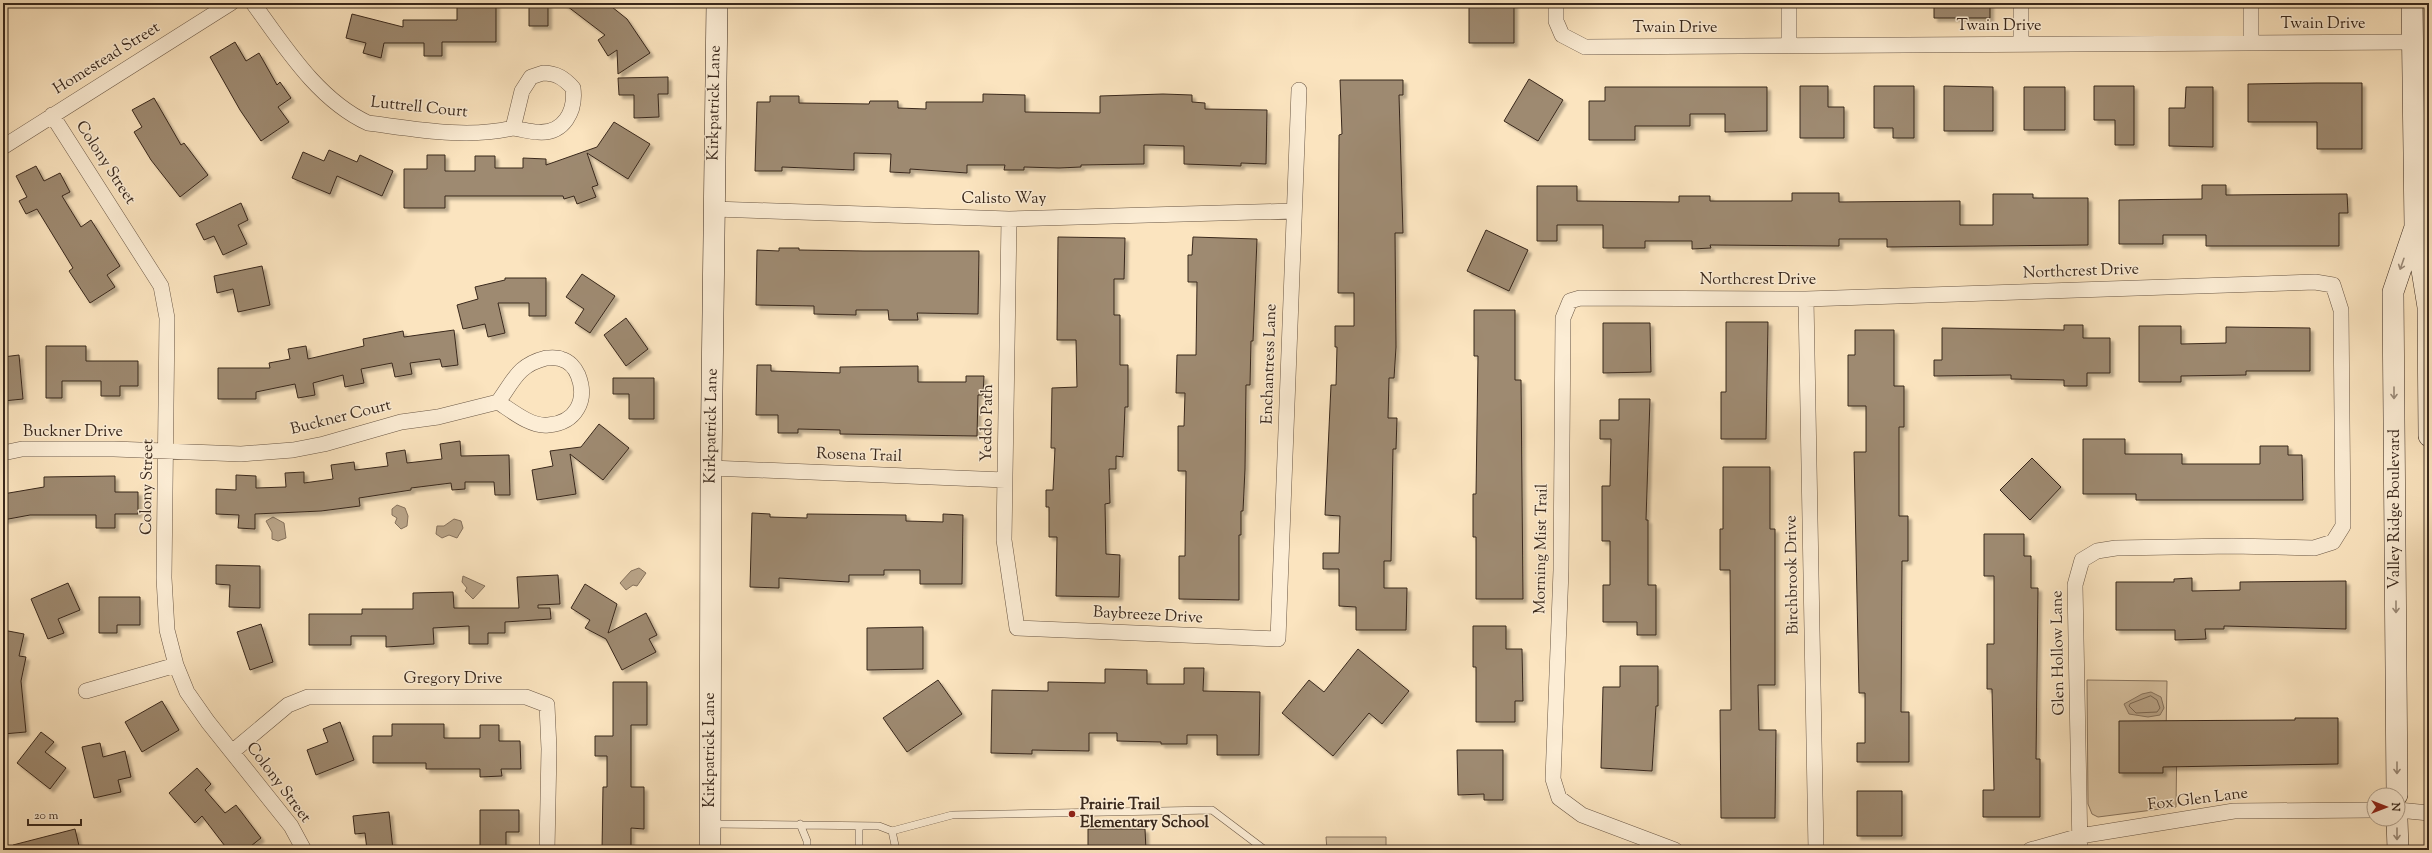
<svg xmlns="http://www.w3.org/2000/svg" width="2432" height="853" font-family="'Sorts Mill Goudy',serif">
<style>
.green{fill:#dac4a3;stroke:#8a7660}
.water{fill:#b9a488;stroke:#86725d}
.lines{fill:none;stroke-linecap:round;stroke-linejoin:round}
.shore{stroke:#796652;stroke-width:1}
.building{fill:#9e8a71;stroke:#39281c;filter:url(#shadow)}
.lane-casing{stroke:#6a5745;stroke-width:8}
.street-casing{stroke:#6a5745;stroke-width:16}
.secondary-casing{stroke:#39281c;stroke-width:22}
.lane{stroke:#fcedd5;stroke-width:7}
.street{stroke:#fcedd5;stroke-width:15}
.secondary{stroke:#fcedd5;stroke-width:21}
.oneway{stroke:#9a8a78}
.poi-dot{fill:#8f2418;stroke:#fcedd5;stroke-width:1.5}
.labels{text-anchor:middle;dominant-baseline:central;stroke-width:3;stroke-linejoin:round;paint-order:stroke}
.street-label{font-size:16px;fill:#39281c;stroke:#fcedd5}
.poi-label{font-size:16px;font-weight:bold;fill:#39281c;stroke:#fcedd5;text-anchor:start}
</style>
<defs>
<filter id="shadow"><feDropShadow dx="3.5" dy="3.5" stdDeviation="1" flood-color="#0004"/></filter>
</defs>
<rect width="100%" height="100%" fill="#fbe4bf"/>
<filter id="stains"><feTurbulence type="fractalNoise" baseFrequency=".005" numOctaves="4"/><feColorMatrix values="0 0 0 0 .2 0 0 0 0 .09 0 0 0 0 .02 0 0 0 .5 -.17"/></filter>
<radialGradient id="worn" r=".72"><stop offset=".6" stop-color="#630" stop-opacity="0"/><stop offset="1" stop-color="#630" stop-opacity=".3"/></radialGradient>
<path class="green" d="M2087,680L2167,681L2166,734L2177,735L2176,807L2098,817L2092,814L2088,804Z
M1326,837H1386V850H1327Z"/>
<path class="water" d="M397,505L405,508L408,516L407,526L401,529L395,523L397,518L392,515V509Z
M273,517L284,523L286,538L278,541L272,539V532L266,521Z
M454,519L461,521L463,528L457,538L449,535L442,538L436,534L437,526H444Z
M639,568L646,573L637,586L633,585L626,590L620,583L631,571Z
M463,576L485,586L473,599L465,591L467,588L462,582Z
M2151,692L2161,697L2164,708L2160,715L2148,717L2129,714L2124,704L2142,694Z"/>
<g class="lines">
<path class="shore" d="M2151,696L2157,700L2160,708L2157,712L2136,713L2129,706L2130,704Z"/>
</g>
<path class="building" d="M457,3H496V42H442V56H424V43H384L381,58L363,53L366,43L346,38L352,14L403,27V20H457Z
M529,3H548V26H529Z
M563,3H607L627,19L650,53L618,74L617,50L608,56L598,40L605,35Z
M1469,3H1514V43H1469Z
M1934,3H1990V18H1934Z
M235,42L246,61L259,53L277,85L280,82L291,98L278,107L289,122L261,141L240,110L210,57Z
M668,77V94H658L659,117L634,118V95H619L618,78Z
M1529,79L1563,100L1538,141L1504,121Z
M1340,80H1403V95H1399L1403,233H1395L1396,347L1394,378H1389L1388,418H1397L1396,449H1393L1391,561H1384V588H1407L1406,630H1356V607L1339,606V569H1323V553H1339L1340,516L1325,515L1331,385H1336L1337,347H1335V326H1354V293H1338L1339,135L1342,134Z
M2317,83H2362V149H2317V122H2248V84Z
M1800,86H1828V107H1844V138H1800Z
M1874,86H1914V138H1893V128H1874Z
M1944,86L1993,87V131H1944Z
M2094,86H2134V145H2115V120H2094Z
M1605,87H1767V131L1725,132V114H1690V126H1635V140H1589V101H1605Z
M2024,87H2065V130H2024Z
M2186,87H2213V147L2169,146V108H2185Z
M983,94L1025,95V112L1100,113V96L1163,94L1192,95V102L1205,103V109L1267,110L1266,164L1241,163V166L1184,164V146L1144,145V164L1081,165V167L1059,168L1024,167V170H1004L1005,165H967V173L910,169V173L890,172L891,154L854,153V170L782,167V171H755L757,102H770V96H799V103L869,104L870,101H898V108L926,109V102H983Z
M154,98L181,145L184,143L208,175L180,197L151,160L134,132L142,127L132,110Z
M614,122L650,144L628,179L587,153L598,185L592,187L596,197L577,204L574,196L564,199L563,196H445V208H404V169H427V155H445V171H475V156H495V168H523V158L546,159V165L597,147Z
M329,150L357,162L360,155L393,171L382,196L337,176L330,194L292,178L303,152L324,161Z
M36,166L44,181L60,173L70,192L62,196L81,227L91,220L120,266L107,275L115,287L90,303L69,271L73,268L37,209L26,214L19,201L27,197L16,176Z
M2202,185H2226V195L2347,194L2348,213H2339V246H2206V235H2163V244H2119V200L2202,199Z
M1537,186H1577V201L1679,202V196H1710V201H1792V193H1839V202L1960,201V225H1993V194H2033V198H2088V245L1887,247V239H1839V246L1710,245L1711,248L1692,249V241H1645V248H1603V225H1557V241H1537Z
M241,203L248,220L238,225L247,244L223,255L214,236L204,240L196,224Z
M1486,230L1528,250L1509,291L1467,271Z
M1058,237L1125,238L1124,279H1114V315H1120V365H1128V407H1125L1123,457L1116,456V469H1109L1110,503L1105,504L1106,554L1120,555L1119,597L1056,596L1057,537H1049V507H1046V490H1053L1055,448H1051L1052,388L1077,387L1076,340H1057Z
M1193,237L1257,239L1253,341H1251L1250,385H1246L1245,469L1243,511H1241V535H1239V600L1179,599V556H1185L1186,471H1178V426H1184L1185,393H1176L1177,355H1196L1197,282H1188V255H1192Z
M779,248H799V250L864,251H979L978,314L917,313L918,320H889L888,310H856V315L814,314V306L756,305L757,250L779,251Z
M262,266L270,305L238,312L233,289L217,293L214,276Z
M582,274L615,296L590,333L575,323L584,309L566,297Z
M505,278H546V316H529V303H498L505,333L488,337L485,324L463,329L457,305L478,299L475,287L505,280Z
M1474,310H1515V380H1521L1523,599H1476V537H1473V494H1476L1478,356H1474Z
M626,318L648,349L626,366L604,335Z
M1726,322H1768L1766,439H1721V392H1726Z
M1603,323H1650L1651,372L1603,373Z
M2064,325H2083V338H2110V373H2087V386H2064V380L2011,379V375L1934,376V360H1942V328L2064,330Z
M2139,326H2181V344L2226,343V327L2310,328V371H2246V375L2181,376V382H2139Z
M454,330L458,365L442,367L440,359L410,363L412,374L395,377L392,363L361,369L364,383L345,387L343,375L313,383L315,395L298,398L295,384L256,392V399H218V368H270L269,363L290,359L288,349L306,346L308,359L364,346L363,339L403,331L404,337Z
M1855,330H1894V386H1904V427H1899V516H1908V561H1902L1901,712H1909V762H1857V743H1865V693H1859L1854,452H1866V406H1848V355H1855Z
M46,346H86V361H138V386H120V396H101V381H62V398H46Z
M19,355L23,399L3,401V357Z
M757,365H771V371L840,373V367L918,366V382H966V376H984L983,395H978L977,436L840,434V430L798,429V433H778V415H756Z
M613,378H654V419H629V394H613Z
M1619,399H1650L1646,520H1648V585H1656V635H1637V622H1603V585H1610V541H1602V486H1610L1611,439H1600V420H1619Z
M599,424L629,448L603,480L570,454L576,494L537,500L532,470L553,466L550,451L581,447Z
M2083,439H2125V454H2182V464H2260V446H2288V455H2302L2303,500H2136V494H2083Z
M460,441L461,456L509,455L510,495H495L494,482H465V489L452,490L451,483L411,488V490L359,498L360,506L321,511L255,514V529L238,528L239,515L216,514V489L236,490V475L256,476V488L286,487L285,473L304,472V483L333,479L331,465L354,462L355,470L388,466L386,453L405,450L407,463L442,459L440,444Z
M2032,458L2061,487L2030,520L2000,490Z
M1723,467H1770V529H1775V685H1758L1759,730H1776L1775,818H1721L1720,710H1731L1730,570H1720V529H1723Z
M115,476V492H138V514H115V528H96V515H30L3,520V494L44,487V477Z
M752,513L770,514V517L807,518V514L906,515V521L943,522V514L963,515L962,584H920V570H884V575H849V582L779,578V588L750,587Z
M1984,534H2024V556H2031V588H2038L2036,759H2040V817H1983V790H1994L1992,689H1987V644H1994V576H1984Z
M216,565L260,566V608L229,607L230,585L216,584Z
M558,575L560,604L538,605V608H550L551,619L505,622V633H488V644H469V626L433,628L434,644L386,647V636H351V645H309V614H362V609H413V593L453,592L454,608H519L517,577Z
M2192,578V591L2240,590V582L2346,581V629L2224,626V629H2205L2206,639L2175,640V630H2116V582H2174V579Z
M68,583L80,610L58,619L64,633L48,639L31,599Z
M585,584L617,604L608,633L646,613L657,635L649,639L656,652L622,670L606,639L585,628L590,620L571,608Z
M99,597H140V625H117V633H99Z
M261,624L273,662L250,670L237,632Z
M1473,626H1506V649H1522L1523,701H1515V722H1476V667H1473Z
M923,627V669L867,670V628Z
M3,630L24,634L19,656L26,657L21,681L26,732L3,734Z
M1358,649L1409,691L1382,724L1369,713L1333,756L1282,713L1309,680L1324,692Z
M1620,666H1658V706H1656L1652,771L1601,768L1603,687H1620Z
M1184,668H1204L1203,691L1260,692L1259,755H1217V735H1187V744H1161V742L1117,741V733H1089V751L1032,750V754L991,753L992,690L1048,691V682L1105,683V669L1147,670V684H1184Z
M938,680L962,714L907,752L883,718Z
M613,682H647V725H631V787H644V829L631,828V850H602L603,787H607V756H595V736H613Z
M162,701L179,730L142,752L125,722Z
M2295,718H2338V764L2163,767V773H2119V721L2295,720Z
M340,722L354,760L316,775L307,750L328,742L323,729Z
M392,724H444V738H480V725H499V741H520L521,769H501L502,776L480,777V769H426V763H373V736H392Z
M41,732L54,742L45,752L66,768L50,789L17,763Z
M100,743L103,757L125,751L131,777L118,780L121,792L94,798L82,747Z
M1457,750H1503V800H1484V794L1458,795Z
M197,768L211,784L205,790L225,813L236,805L261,838L246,850H228L202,816L195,823L169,793Z
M1857,791H1902V836H1857Z
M480,810H519V832H506V850H480Z
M389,812L393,850H367L365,833L355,834L353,816Z
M75,829L80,850H14L13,845Z
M1088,829H1145L1146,850H1088Z"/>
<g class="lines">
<defs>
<path id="lane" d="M712,824L879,826L892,831L896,850
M800,824L807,841V850
M859,826V850
M892,831L952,815L1212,810L1265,850"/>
<path id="street" d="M253,3C285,47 318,100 368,123C415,129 467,139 513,128
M1556,3V21L1562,35L1585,47L2413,42
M1789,3V46
M2021,3V44
M2251,43V3
M543,73C556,73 564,78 573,88C576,111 564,134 538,132C530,132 521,129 513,128L522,91L531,77Z
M52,115L161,286L167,318L164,578L167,630L176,665L187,692L208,722L291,826L304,850
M3,147L231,3
M714,209L1009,219L1294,211
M1009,219L1004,540L1017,628L1278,639L1299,90
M1806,299L1816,850
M546,358C550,358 557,357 561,359C569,361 575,368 578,375C588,400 576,423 548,425C531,427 512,411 498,402C514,380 518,365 546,358Z
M3,453L22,449H114L241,454L293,450L324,444L401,422L438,417L498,402
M711,468L1005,480
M86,691L176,665
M232,752L288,705L308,697H526L547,705L549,749L547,850
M2398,810L2429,813
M1675,850L1582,815L1559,798L1553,779L1561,570L1563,318L1570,301L1580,298L1806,299L2315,282L2333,285L2341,310L2343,526L2333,542L2314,548L2232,546L2116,548L2097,551L2082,560L2075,585L2080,850
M2030,850L2080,836L2234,811L2374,810"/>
<path id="secondary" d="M2412,3L2415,227L2428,307L2429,436
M2397,795L2393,292L2415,227
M2397,819L2398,850
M710,850L711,468L717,3"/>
</defs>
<use href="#lane" class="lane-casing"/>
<use href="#street" class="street-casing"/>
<use href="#secondary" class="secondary-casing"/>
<use href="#lane" class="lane"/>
<use href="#street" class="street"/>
<use href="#secondary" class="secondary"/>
</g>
<defs><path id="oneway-shaft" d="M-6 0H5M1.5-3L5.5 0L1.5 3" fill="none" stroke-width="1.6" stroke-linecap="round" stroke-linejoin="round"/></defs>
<g class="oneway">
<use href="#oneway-shaft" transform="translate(2402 264) rotate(109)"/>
<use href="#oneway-shaft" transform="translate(2394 393) rotate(90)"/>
<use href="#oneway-shaft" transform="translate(2396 607) rotate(90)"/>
<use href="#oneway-shaft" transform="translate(2397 768) rotate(90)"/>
<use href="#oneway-shaft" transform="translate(2397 834) rotate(90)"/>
</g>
<circle class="poi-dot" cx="1072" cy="814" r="4"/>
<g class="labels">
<g class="street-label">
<text x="2323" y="24">Twain Drive</text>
<text x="1999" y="26">Twain Drive</text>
<text x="1675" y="28">Twain Drive</text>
<text transform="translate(107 59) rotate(-32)">Homestead Street</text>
<text transform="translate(715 103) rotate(-89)">Kirkpatrick Lane</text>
<text transform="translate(419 108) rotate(6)">Luttrell Court</text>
<text transform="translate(105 163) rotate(57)">Colony Street</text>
<text x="1004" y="199">Calisto Way</text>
<text transform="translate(2081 272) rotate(-2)">Northcrest Drive</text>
<text x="1758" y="280">Northcrest Drive</text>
<text transform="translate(1270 364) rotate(-88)">Enchantress Lane</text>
<text transform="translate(341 418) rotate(-14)">Buckner Court</text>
<text transform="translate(988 423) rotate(-89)">Yeddo Path</text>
<text transform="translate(712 426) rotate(-89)">Kirkpatrick Lane</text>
<text x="73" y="432">Buckner Drive</text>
<text transform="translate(859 456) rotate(2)">Rosena Trail</text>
<text transform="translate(148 487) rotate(-89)">Colony Street</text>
<text transform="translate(2395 509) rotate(-90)">Valley Ridge Boulevard</text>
<text transform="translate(1542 549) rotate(-89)">Morning Mist Trail</text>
<text transform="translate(1793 575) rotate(-91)">Birchbrook Drive</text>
<text transform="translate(1148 616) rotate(3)">Baybreeze Drive</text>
<text transform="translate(2059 653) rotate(-91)">Glen Hollow Lane</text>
<text x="453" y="679">Gregory Drive</text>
<text transform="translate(710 750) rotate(-90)">Kirkpatrick Lane</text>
<text transform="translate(278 783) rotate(53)">Colony Street</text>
<text transform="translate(2198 800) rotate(-7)">Fox Glen Lane</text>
</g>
<g class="poi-label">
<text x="1080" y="805">Prairie Trail<tspan x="1080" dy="18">Elementary School</tspan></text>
</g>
</g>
<rect width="2432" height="853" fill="none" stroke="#fbe4bf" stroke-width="16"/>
<rect x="4" y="4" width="2424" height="845" fill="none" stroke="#39281c" stroke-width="2"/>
<rect x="8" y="8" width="2416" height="837" fill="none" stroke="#39281c"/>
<g transform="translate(2386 807) rotate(90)"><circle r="19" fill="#fcedd5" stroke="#ae9e8b"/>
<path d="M0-3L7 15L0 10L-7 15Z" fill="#8f2418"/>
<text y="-6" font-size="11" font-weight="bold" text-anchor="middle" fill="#39281c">N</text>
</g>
<path d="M28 819v6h53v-6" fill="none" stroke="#39281c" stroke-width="2"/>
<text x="34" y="819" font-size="12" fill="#39281c" stroke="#fcedd5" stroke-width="3" paint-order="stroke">20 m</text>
<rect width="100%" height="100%" filter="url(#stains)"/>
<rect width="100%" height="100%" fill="url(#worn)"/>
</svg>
